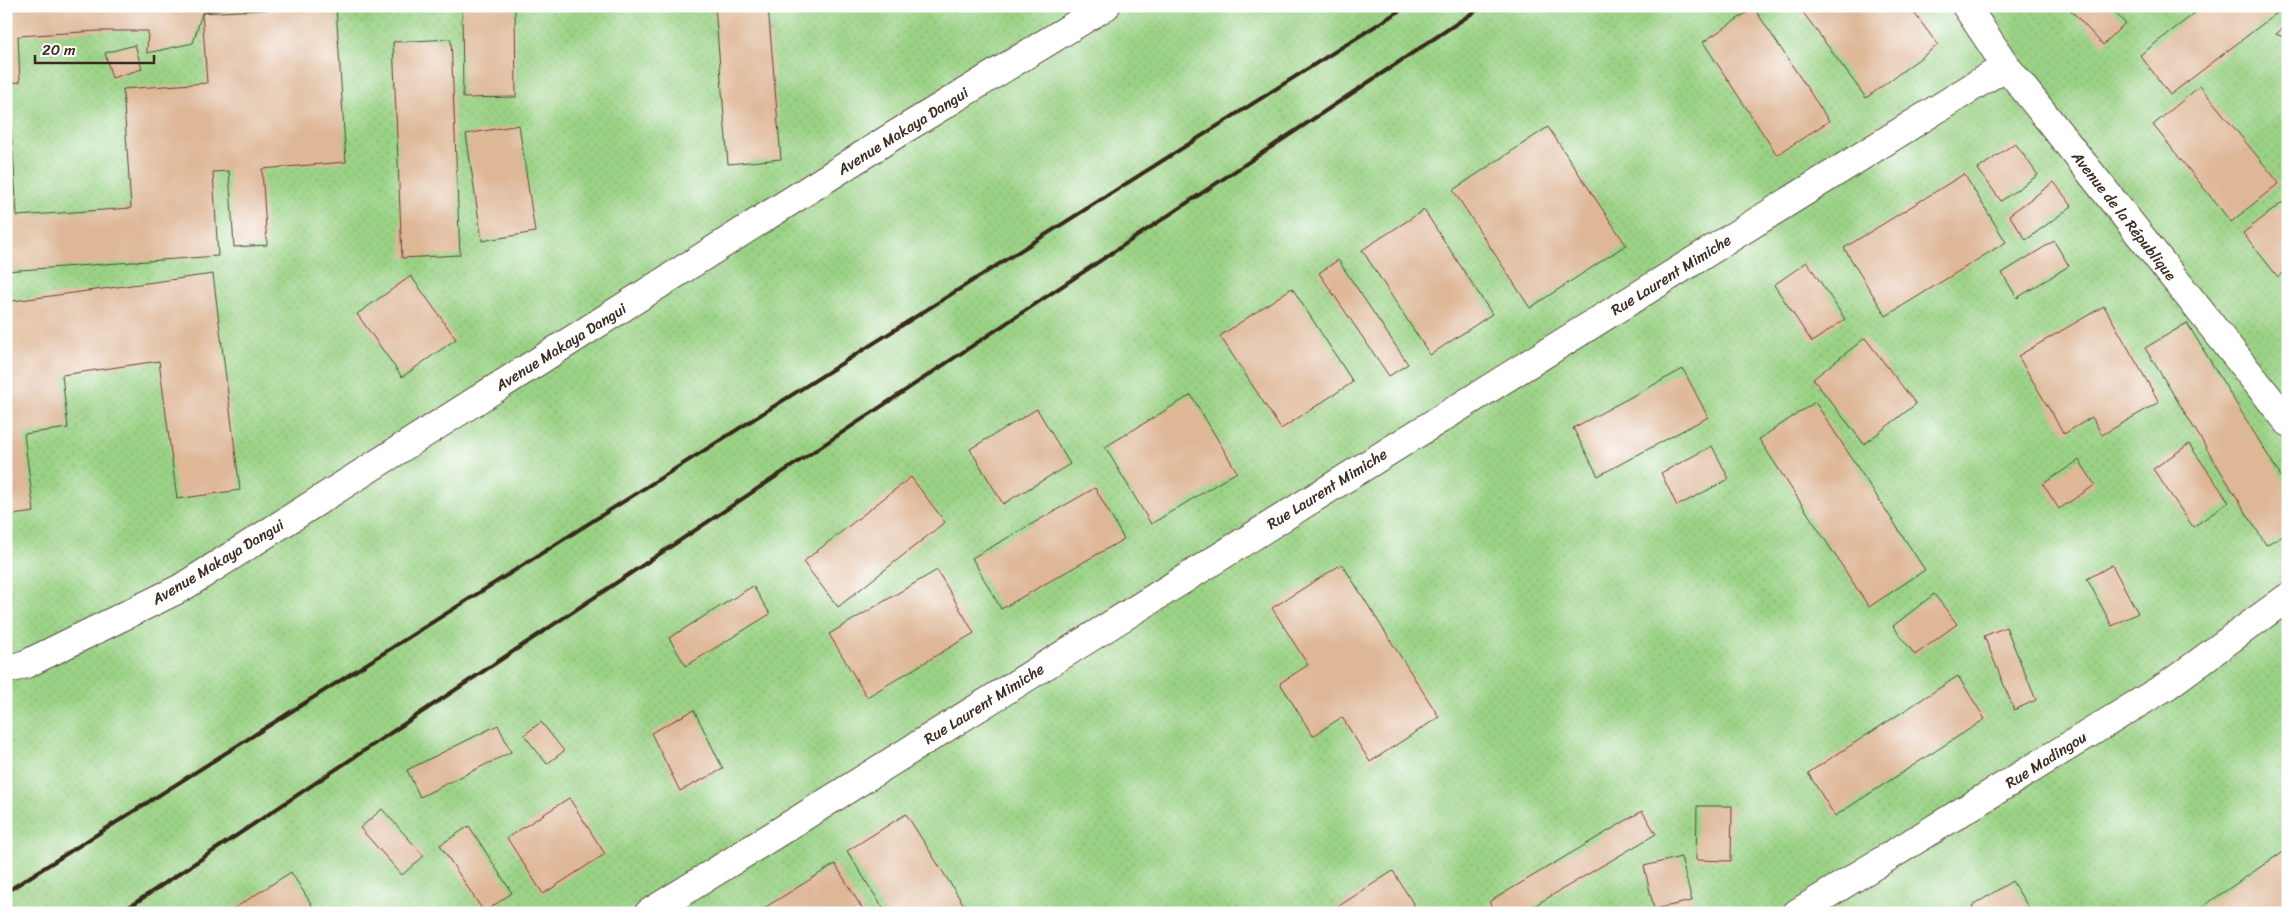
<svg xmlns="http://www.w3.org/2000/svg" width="2294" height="919" font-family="Sriracha,sans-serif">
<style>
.grass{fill:url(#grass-dots);stroke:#6a7e52}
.building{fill:#deb797}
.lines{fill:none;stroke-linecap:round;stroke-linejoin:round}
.street-casing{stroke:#57473a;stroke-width:30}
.secondary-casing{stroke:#57473a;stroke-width:30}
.street{stroke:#fff;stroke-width:28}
.secondary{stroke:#fff;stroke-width:28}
.rail{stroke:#3b2a1e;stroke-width:4}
.labels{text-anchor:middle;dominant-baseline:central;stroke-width:4.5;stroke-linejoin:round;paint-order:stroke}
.street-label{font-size:15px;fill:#3b2a1e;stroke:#fff}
</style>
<defs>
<pattern id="grass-dots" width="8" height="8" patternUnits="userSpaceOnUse" patternTransform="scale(1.25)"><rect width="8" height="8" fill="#9ad285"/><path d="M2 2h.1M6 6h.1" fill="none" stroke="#86b472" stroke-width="1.8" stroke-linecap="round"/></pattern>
</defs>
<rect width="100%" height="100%" fill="#fff"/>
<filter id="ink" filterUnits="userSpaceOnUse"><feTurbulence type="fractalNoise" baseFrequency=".02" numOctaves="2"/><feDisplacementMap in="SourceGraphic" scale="10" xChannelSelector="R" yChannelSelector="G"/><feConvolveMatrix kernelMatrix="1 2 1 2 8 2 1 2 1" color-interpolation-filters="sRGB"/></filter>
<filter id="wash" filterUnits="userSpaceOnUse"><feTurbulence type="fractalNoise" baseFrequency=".0096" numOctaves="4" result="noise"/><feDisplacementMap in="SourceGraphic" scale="20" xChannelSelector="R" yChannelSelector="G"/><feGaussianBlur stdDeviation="1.12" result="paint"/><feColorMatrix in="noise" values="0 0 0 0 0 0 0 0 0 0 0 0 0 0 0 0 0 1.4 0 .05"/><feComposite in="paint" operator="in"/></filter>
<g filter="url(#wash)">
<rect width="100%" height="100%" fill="#f5edda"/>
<path class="grass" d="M6,6H2288V913H6Z"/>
<g id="blocks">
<path class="building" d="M6,6H234L202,13L336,6L346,162L262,169L267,245L234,247L229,171L213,172L218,256L6,271V121H11L17,216L131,208L123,89L207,83L202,13L193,43L147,53L148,31H98L18,36L20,82L6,83Z
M462,6H515L516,97L463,98Z
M715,6H768L781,159L728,164Z
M1807,6H1909L1938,45L1866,98L1802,11Z
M2067,6H2109L2125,23L2103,45Z
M2204,6H2286L2170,95L2140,55Z
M1754,8L1829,121L1777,155L1703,42Z
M2288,24V39L2276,34Z
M451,39L460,255L402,258L393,42Z
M135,45L142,69L112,78L105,53Z
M2200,86L2279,183L2231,222L2153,125Z
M519,125L535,232L482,241L466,134Z
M1548,127L1626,245L1530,308L1453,190Z
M2015,143L2038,175L2001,201L1978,169Z
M1964,174L2006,242L1886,316L1844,248Z
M2054,182L2072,206L2026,240L2009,215Z
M2283,202L2288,208V269L2278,277L2243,233Z
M1424,210L1492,314L1430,355L1362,250Z
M2054,241L2069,266L2017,298L2002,273Z
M1338,260L1408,364L1389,376L1319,273Z
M1807,262L1845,319L1812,342L1774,285Z
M213,274L240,490L177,499L159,361L62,375L68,428L24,434L34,512L6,516V302Z
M411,276L456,339L402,377L357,314Z
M1292,288L1353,382L1281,429L1220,336Z
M2104,306L2159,402L2102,435L2092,417L2064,434L2018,356Z
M2187,323L2288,488V532L2266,545L2145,348Z
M1865,338L1916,404L1864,444L1813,379Z
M1683,369L1708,417L1598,476L1573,428Z
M1191,395L1237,472L1151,524L1105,447Z
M1815,402L1925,570L1869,607L1759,439Z
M1037,409L1070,464L1003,504L970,449Z
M2189,444L2229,502L2193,527L2153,469Z
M1712,446L1729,479L1677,506L1661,473Z
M2079,460L2095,485L2059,509L2043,484Z
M911,477L945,522L838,607L803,562Z
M1095,488L1124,539L1001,609L972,558Z
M1342,564L1439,717L1370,762L1342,717L1313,736L1280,683L1308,665L1272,608Z
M2112,565L2138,613L2112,626L2087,579Z
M937,570L974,633L867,697L829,634Z
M753,586L770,614L686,666L669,638Z
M1934,594L1957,624L1915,655L1893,626Z
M2006,627L2036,700L2014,710L1984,636Z
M1958,676L1985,719L1835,816L1808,773Z
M694,710L723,769L680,791L651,733Z
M541,722L564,751L547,764L524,735Z
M498,725L511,752L420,797L407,770Z
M569,798L605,854L543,894L507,838Z
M1697,806H1732L1731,861L1696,860Z
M382,809L424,856L402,875L360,828Z
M1642,811L1656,834L1522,913H1495L1489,902Z
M906,814L969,913H886L847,851Z
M469,826L512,893L484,912L440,845Z
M2288,848V913H2206L2202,907Z
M1681,857L1692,901L1654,909L1644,866Z
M835,864L865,913H763L761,910Z
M1393,871L1419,913H1328Z
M291,872L317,913H227Z
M2012,881L2032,913H1976L1972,906Z"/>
</g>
</g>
<g filter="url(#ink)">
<use href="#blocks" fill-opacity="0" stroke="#57473a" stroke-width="1"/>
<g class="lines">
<defs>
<path id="street" d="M6,670L26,664L181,588L893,136L1106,6
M649,913L2006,66
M1797,913L2168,685L2288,597"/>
<path id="secondary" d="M1966,6L2006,66L2288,422"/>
</defs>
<use href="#street" class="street-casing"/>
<use href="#secondary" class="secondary-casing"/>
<use href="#street" class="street"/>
<use href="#secondary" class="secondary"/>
<path class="rail" d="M6,892L1407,6
M120,913L1483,6"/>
</g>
</g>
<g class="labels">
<g class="street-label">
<text transform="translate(903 131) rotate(-32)">Avenue Makaya Dangui</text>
<text transform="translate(2124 216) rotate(52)">Avenue de la République</text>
<text transform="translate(1671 275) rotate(-32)">Rue Laurent Mimiche</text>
<text transform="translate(561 347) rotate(-32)">Avenue Makaya Dangui</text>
<text transform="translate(1327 489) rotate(-32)">Rue Laurent Mimiche</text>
<text transform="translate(218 562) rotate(-31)">Avenue Makaya Dangui</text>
<text transform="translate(984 704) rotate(-32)">Rue Laurent Mimiche</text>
<text transform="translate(2046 760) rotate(-32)">Rue Madingou</text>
</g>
</g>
<rect width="2294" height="919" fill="none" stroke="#fff" stroke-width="25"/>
<path d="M35 55v8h119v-8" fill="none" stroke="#3b2a1e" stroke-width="2.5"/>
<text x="42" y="55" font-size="15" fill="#3b2a1e" stroke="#ffffff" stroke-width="4" paint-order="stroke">20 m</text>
</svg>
